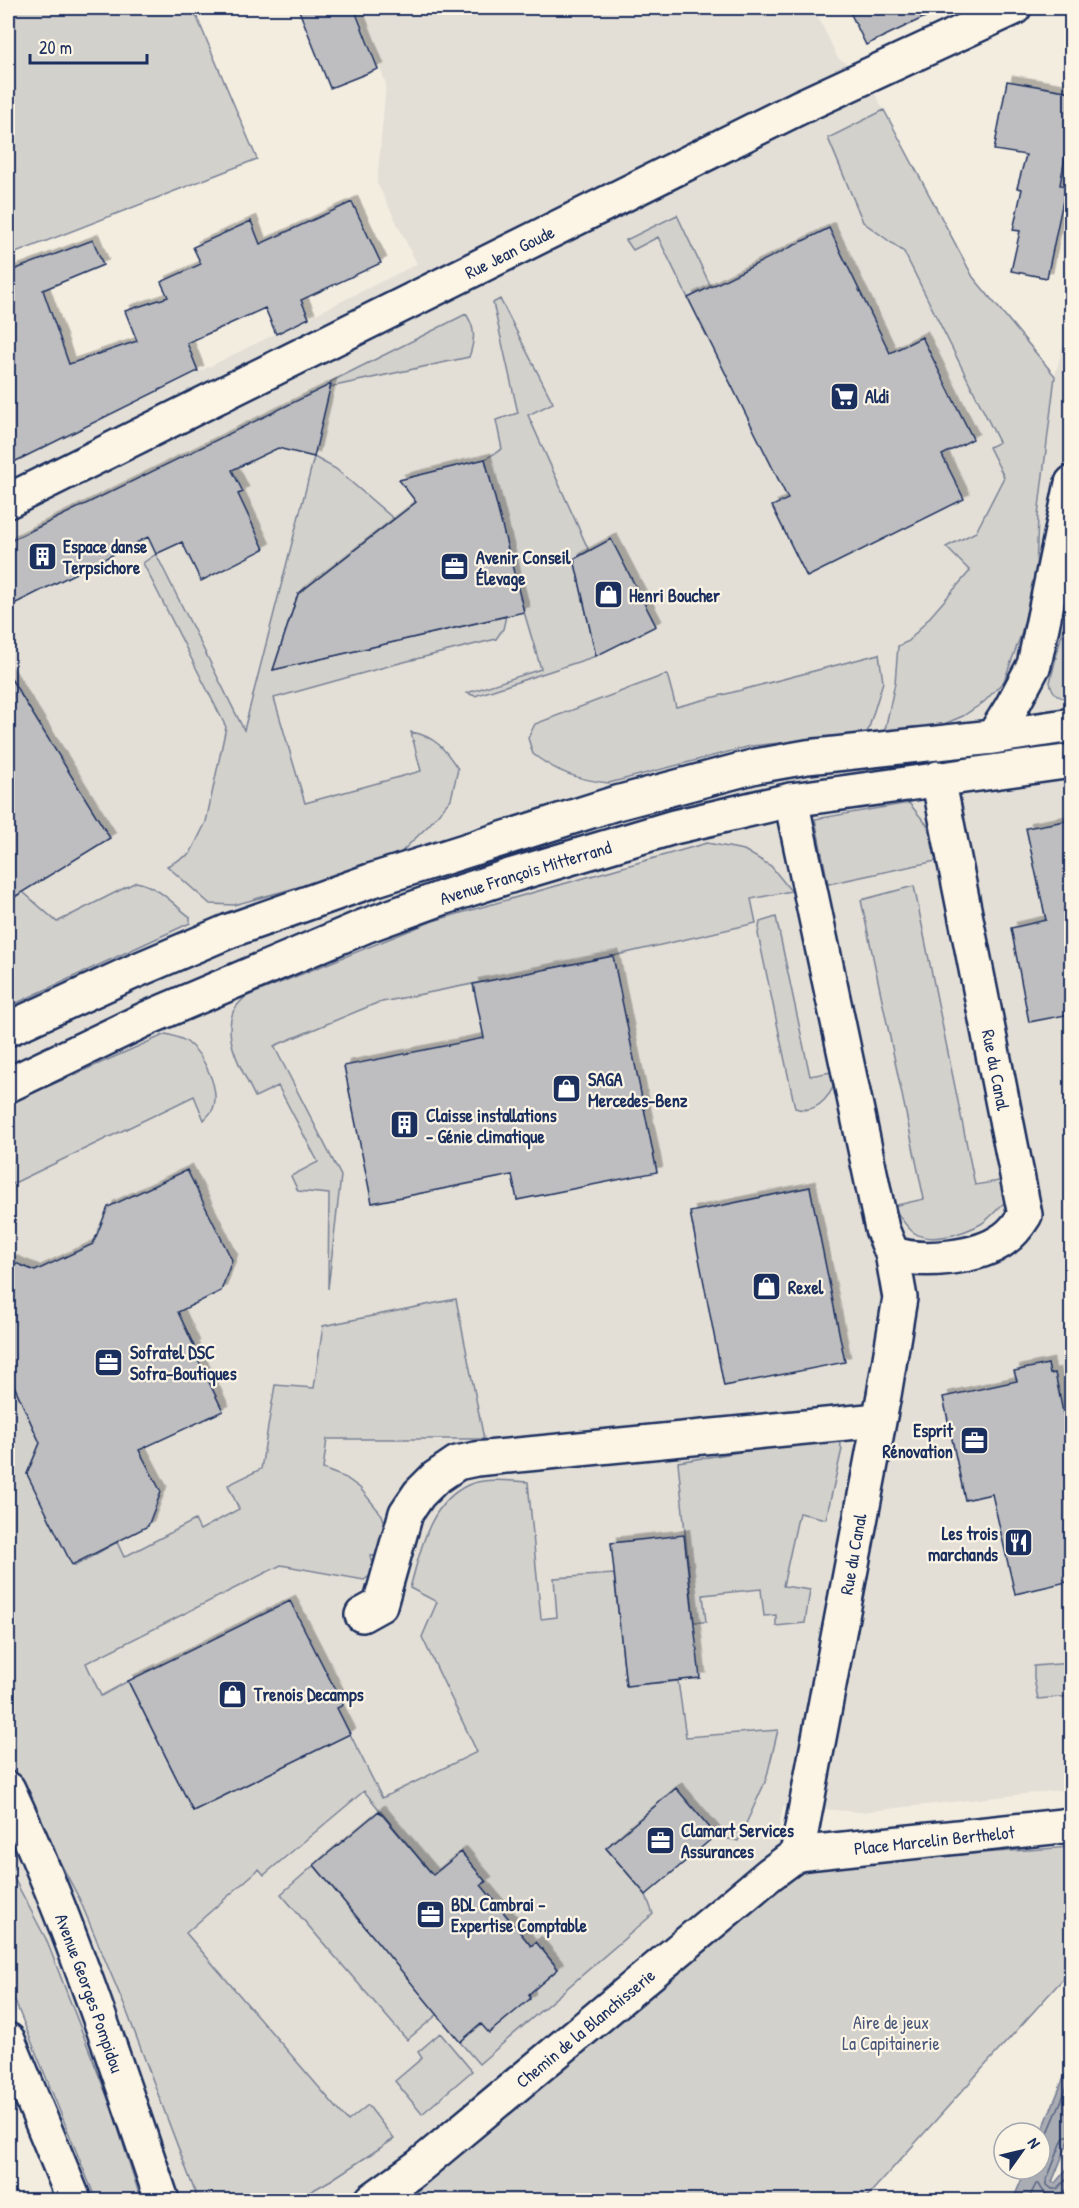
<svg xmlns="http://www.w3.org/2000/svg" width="1079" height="2208" font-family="'Patrick Hand',sans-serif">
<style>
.built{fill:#e3dfd6}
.green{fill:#d3d1cc;stroke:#778095;stroke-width:1.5}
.water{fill:#a9acb3;stroke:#707a91;stroke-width:1.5}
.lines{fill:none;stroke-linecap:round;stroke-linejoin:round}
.shore{stroke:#546180;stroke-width:1.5}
.building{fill:#bebec0;stroke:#1b2f5e;stroke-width:1.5;filter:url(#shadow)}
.minor-casing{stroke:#1b2f5e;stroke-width:38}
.secondary-casing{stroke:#1b2f5e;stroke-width:38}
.minor{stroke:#fcf5e5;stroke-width:33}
.secondary{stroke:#fcf5e5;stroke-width:33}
.labels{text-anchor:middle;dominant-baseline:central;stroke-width:4.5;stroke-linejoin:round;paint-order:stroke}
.street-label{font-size:18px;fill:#1b2f5e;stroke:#fcf5e5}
.poi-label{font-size:18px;font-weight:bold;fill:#1b2f5e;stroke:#fcf5e5;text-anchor:start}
.park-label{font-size:18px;fill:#49587a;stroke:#fcf5e5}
</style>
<defs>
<filter id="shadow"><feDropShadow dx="5.5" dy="-5.5" stdDeviation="0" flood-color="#0004"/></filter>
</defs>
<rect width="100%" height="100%" fill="#f3ede0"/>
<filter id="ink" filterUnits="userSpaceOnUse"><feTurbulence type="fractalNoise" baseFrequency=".0167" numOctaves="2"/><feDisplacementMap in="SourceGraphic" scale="12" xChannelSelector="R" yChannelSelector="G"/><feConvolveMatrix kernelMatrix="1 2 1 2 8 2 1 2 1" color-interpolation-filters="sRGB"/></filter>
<g filter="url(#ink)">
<path class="built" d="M357,8H814L838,58L865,75L973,277L1055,375L1071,317V1789L860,1812L783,1806L778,1836L797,1854L372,2200H143L123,2148L8,1887V466L417,264L377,183L386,84Z"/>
<path class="green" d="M8,8H193L257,159L8,256Z
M884,110L973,277L1055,376L1038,516L1036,571L1021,635L1004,681L984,702L963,716L937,727H913L885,730L895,683L898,646L909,641L970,571L946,547L976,532L1004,477L989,447L999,442L904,252L863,222L828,138Z
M677,215L711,287L688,298L658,237L633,250L626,240Z
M500,299L553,403L528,415L589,551L574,559L596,656L475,696L467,693L541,669L511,568L485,459L502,449L496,420L518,413L493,303Z
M466,314C476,329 475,340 469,357L330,387V382Z
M314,457L336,469L394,519L298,594L273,670L506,616L503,629L496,639L392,665L274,698L305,803L421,771L411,732C435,736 445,749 458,769L451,799L429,825L392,861L234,905L210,904L167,866L190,854L206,822L226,727L143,563L156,554L244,730Z
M1071,596L1072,699C1059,699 1052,694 1050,682Z
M879,654L883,682L867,734L751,746L609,783C579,780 556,772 533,754L528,738L535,724L667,674L676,707Z
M909,803L928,826L936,861L828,884L815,819Z
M707,843L744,850L771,866L791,891L751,899L756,923L613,956L377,1003L274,1046L341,1176L328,1289L329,1194L298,1191L291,1176L318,1162L278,1086L255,1097C244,1073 222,1040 233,1012C235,1007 241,1001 245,997L433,921Z
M136,882C158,886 172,903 190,917V923L8,1007V902L23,892L57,922Z
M914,886L975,1185L1005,1180L1009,1198C1000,1206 991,1218 981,1224C964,1233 930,1245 913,1232C904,1225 899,1215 893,1206L924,1199L861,900Z
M776,917L810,1076L837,1071C836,1091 818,1116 795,1108L758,934L760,922Z
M166,1034C173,1036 181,1038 187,1042C203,1054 221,1089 213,1109C211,1113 207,1117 204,1120L194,1096L8,1186V1104Z
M456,1299L484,1439H327L323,1469L346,1478L360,1488L382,1515L388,1532L382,1558L370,1555L375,1568L371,1575L364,1580L281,1565L86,1663L101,1696L128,1681L193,1811L350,1734L382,1798L477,1752L422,1637L437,1602L410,1588C421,1550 428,1504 468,1485C485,1477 510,1481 528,1482L541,1619L557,1617L554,1578L614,1574L626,1686L678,1681L686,1737L778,1730L766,1780L738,1841L716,1836L676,1789L606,1848L646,1895L653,1914L479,2064L460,2042C491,2015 529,1997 558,1969L536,1942L531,1946L481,1885L485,1881L461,1852L433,1875L364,1791L264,1875L259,1869L186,1933L348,2121L368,2105L394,2139L331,2180L296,2200H198L127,2012L79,1898L8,1764V1391L15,1388L40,1443L27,1474L75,1566L117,1542L124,1557L195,1520L200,1530L239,1509L228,1485L261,1469L275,1385L314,1388L323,1326Z
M827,1438L839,1442L842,1449L826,1519L799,1513L783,1586L810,1590L805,1623L776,1626V1615L764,1616L761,1589L703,1595L706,1622H694L678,1462Z
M1071,1663V1696L1038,1699L1034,1679V1666Z
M1071,1847V1970L864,2200H407L708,1942L801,1873L821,1866L850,1862Z
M314,1865L438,2014L407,2040L281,1894Z
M8,1867L46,1939L112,2109L141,2200H96L8,1984Z
M440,2033L472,2071L422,2114L395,2081L422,2058L418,2052Z"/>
<path class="water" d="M1065,2075L1071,2078V2135L1052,2182L1055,2183L1071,2164V2200H1013L1026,2169H1040V2136Z"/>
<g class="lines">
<path class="shore" d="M1072,2135L1067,2136L1063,2139L1047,2179V2185L1052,2189H1057L1072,2174
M1040,2139L1047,2135L1068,2085L1072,2083
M1028,2200L1036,2184H1039C1047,2202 1061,2197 1072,2185"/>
</g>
<path class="building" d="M298,8H354L378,69L330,88Z
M848,8H944L866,45Z
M1007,81L1071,92V124L1060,185L1066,186L1047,278L1011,271L1020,231L1013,230L1022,189L1017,188L1026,155L994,150Z
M352,202L381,263L301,300L309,318L276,334L265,308L187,343L198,371L8,465V272L93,240L103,265L43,290L69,364L137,341L125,311L168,297L161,282L201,264L193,247L251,221L260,244Z
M829,228L890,353L922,337L973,439L942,455L964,499L807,577L772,506L788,499L688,298Z
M331,384L314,457L278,448L232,470L243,492L238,494L264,549L201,581L182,542L156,554L148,537L8,607V542Z
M485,459L524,612L273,670L298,594L416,502L399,480Z
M611,539L656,626L596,656L574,559Z
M8,674L110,838L8,901Z
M1071,820V1014L1029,1022L1011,928L1046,920L1026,828Z
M613,956L657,1172L517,1200L512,1175L372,1203L344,1066L484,1038L473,984Z
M187,1170L232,1260L221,1291L178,1312L194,1346L192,1347L223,1411L139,1450L161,1492L148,1526L72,1565L27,1474L40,1443L8,1372V1260L35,1271L93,1244L108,1207Z
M810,1187L845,1362L724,1386L690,1212Z
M1048,1364L1050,1374L1055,1373L1071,1451V1581L1015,1594L992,1494L965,1500L943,1397L1017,1381L1014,1371Z
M684,1535L700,1678L626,1686L611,1543Z
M290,1601L343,1705L337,1708L350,1734L193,1811L128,1681Z
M676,1788L716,1835L646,1895L606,1848Z
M379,1811L433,1875L461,1852L486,1882L481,1885L531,1946L536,1942L558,1969L529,1994L530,1999L489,2033L481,2024L460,2042L314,1865Z"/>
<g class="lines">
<defs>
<g id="minor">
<path id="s1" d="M8,501L798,108L1014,8"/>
<path d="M993,737L1011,708L1034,665L1072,483"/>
<path d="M791,800L882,1229L892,1253L900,1298L884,1395L797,1854"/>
<path d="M892,1253C920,1264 979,1258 1004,1239C1013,1233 1020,1223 1025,1215L938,778"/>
<path d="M362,1615L380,1605L406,1513L419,1494L435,1478L457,1463L476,1459L878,1420"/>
<path id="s2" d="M797,1854L1072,1825"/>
<path id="s3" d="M372,2200L418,2167L770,1874L797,1854"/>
</g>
<g id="secondary">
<path d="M8,1029L135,971L229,931L370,881L613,804L756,766L807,757L993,737L1072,725"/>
<path id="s4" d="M8,1085L148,1018L365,926L442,898L513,875L674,827L791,800L1072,761"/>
<path id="s5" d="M8,1789C70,1922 115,2062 162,2200"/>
<path d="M8,2040L74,2200"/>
</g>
</defs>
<use href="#minor" class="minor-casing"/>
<use href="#secondary" class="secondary-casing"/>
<use href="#minor" class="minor"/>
<use href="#secondary" class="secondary"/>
</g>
</g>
<defs>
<symbol id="supermarket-square" viewBox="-11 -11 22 22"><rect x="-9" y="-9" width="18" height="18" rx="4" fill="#1b2f5e" stroke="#fcf5e5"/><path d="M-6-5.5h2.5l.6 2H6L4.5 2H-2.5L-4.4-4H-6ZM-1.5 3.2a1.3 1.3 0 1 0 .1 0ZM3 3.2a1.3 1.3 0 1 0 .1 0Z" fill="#fff"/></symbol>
<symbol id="building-square" viewBox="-11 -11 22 22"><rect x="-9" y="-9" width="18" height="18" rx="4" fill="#1b2f5e" stroke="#fcf5e5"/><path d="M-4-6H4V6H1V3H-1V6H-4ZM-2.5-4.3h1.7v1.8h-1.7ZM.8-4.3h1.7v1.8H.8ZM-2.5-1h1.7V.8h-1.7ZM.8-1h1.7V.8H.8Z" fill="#fff"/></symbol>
<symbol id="office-square" viewBox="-11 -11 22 22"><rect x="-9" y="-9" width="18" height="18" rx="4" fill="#1b2f5e" stroke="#fcf5e5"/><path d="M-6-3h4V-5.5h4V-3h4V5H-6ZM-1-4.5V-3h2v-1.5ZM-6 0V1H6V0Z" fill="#fff"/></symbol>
<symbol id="shop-square" viewBox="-11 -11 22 22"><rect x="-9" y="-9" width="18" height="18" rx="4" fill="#1b2f5e" stroke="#fcf5e5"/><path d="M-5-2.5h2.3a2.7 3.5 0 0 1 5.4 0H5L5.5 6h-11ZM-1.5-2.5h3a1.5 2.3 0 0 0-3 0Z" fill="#fff"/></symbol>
<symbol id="restaurant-square" viewBox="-11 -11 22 22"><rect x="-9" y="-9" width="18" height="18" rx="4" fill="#1b2f5e" stroke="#fcf5e5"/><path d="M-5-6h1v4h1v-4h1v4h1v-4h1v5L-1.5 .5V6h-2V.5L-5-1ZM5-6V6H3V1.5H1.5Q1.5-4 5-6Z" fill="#fff"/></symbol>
</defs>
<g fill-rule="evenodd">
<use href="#supermarket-square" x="828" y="380" width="33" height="33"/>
<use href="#building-square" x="26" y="540" width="33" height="33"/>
<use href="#office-square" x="438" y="550" width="33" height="33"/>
<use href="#shop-square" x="592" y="578" width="33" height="33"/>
<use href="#shop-square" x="550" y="1072" width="33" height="33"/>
<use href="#building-square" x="388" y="1108" width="33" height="33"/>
<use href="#shop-square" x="750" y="1270" width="33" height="33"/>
<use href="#office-square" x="92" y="1346" width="33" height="33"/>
<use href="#office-square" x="958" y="1424" width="33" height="33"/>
<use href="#restaurant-square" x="1002" y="1526" width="33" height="33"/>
<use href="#shop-square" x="216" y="1678" width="33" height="33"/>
<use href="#office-square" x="644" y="1824" width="33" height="33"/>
<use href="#office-square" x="414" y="1898" width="33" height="33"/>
</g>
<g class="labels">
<g class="street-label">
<text stroke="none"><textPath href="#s1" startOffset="560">Rue Jean Goude</textPath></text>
<text stroke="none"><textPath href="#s4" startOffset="560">Avenue François Mitterrand</textPath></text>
<text transform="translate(996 1070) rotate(79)">Rue du Canal</text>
<text transform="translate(853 1554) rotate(-80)">Rue du Canal</text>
<text stroke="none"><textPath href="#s2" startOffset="138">Place Marcelin Berthelot</textPath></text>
<text stroke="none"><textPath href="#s5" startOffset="220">Avenue Georges Pompidou</textPath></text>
<text stroke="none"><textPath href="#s3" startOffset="274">Chemin de la Blanchisserie</textPath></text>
</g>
<g class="poi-label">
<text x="865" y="396">Aldi</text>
<text x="63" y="546">Espace danse<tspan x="63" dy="21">Terpsichore</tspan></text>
<text x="476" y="557">Avenir Conseil<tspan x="476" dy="21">Élevage</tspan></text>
<text x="629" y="595">Henri Boucher</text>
<text x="588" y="1079">SAGA<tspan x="588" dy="21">Mercedes-Benz</tspan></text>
<text x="426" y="1115">Claisse installations<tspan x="426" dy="21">- Génie climatique</tspan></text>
<text x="788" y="1287">Rexel</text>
<text x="130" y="1352">Sofratel DSC<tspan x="130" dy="21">Sofra-Boutiques</tspan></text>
<text x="953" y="1430" text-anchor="end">Esprit<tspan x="953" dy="21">Rénovation</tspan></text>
<text x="998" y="1533" text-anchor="end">Les trois<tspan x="998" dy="21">marchands</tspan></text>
<text x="254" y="1694">Trenois Decamps</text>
<text x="681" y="1830">Clamart Services<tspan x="681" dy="21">Assurances</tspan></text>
<text x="451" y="1904">BDL Cambrai -<tspan x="451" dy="21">Expertise Comptable</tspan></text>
</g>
<g class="park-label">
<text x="891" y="2022">Aire de jeux<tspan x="891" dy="21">La Capitainerie</tspan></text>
</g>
</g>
<rect width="1079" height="2208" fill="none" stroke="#fcf5e5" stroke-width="30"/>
<rect x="15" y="15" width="1049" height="2178" fill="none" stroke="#1b2f5e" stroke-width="2" filter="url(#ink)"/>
<g transform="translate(1022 2151) rotate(56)"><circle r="28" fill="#fcf5e5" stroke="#a2a6af" stroke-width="1.5"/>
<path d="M0-4.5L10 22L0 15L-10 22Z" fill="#1b2f5e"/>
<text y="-9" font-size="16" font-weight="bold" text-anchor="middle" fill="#1b2f5e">N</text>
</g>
<path d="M30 54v9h117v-9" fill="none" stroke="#1b2f5e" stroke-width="3"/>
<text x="39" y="54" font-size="18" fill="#1b2f5e" stroke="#fcf5e5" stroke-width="4.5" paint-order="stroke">20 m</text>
</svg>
